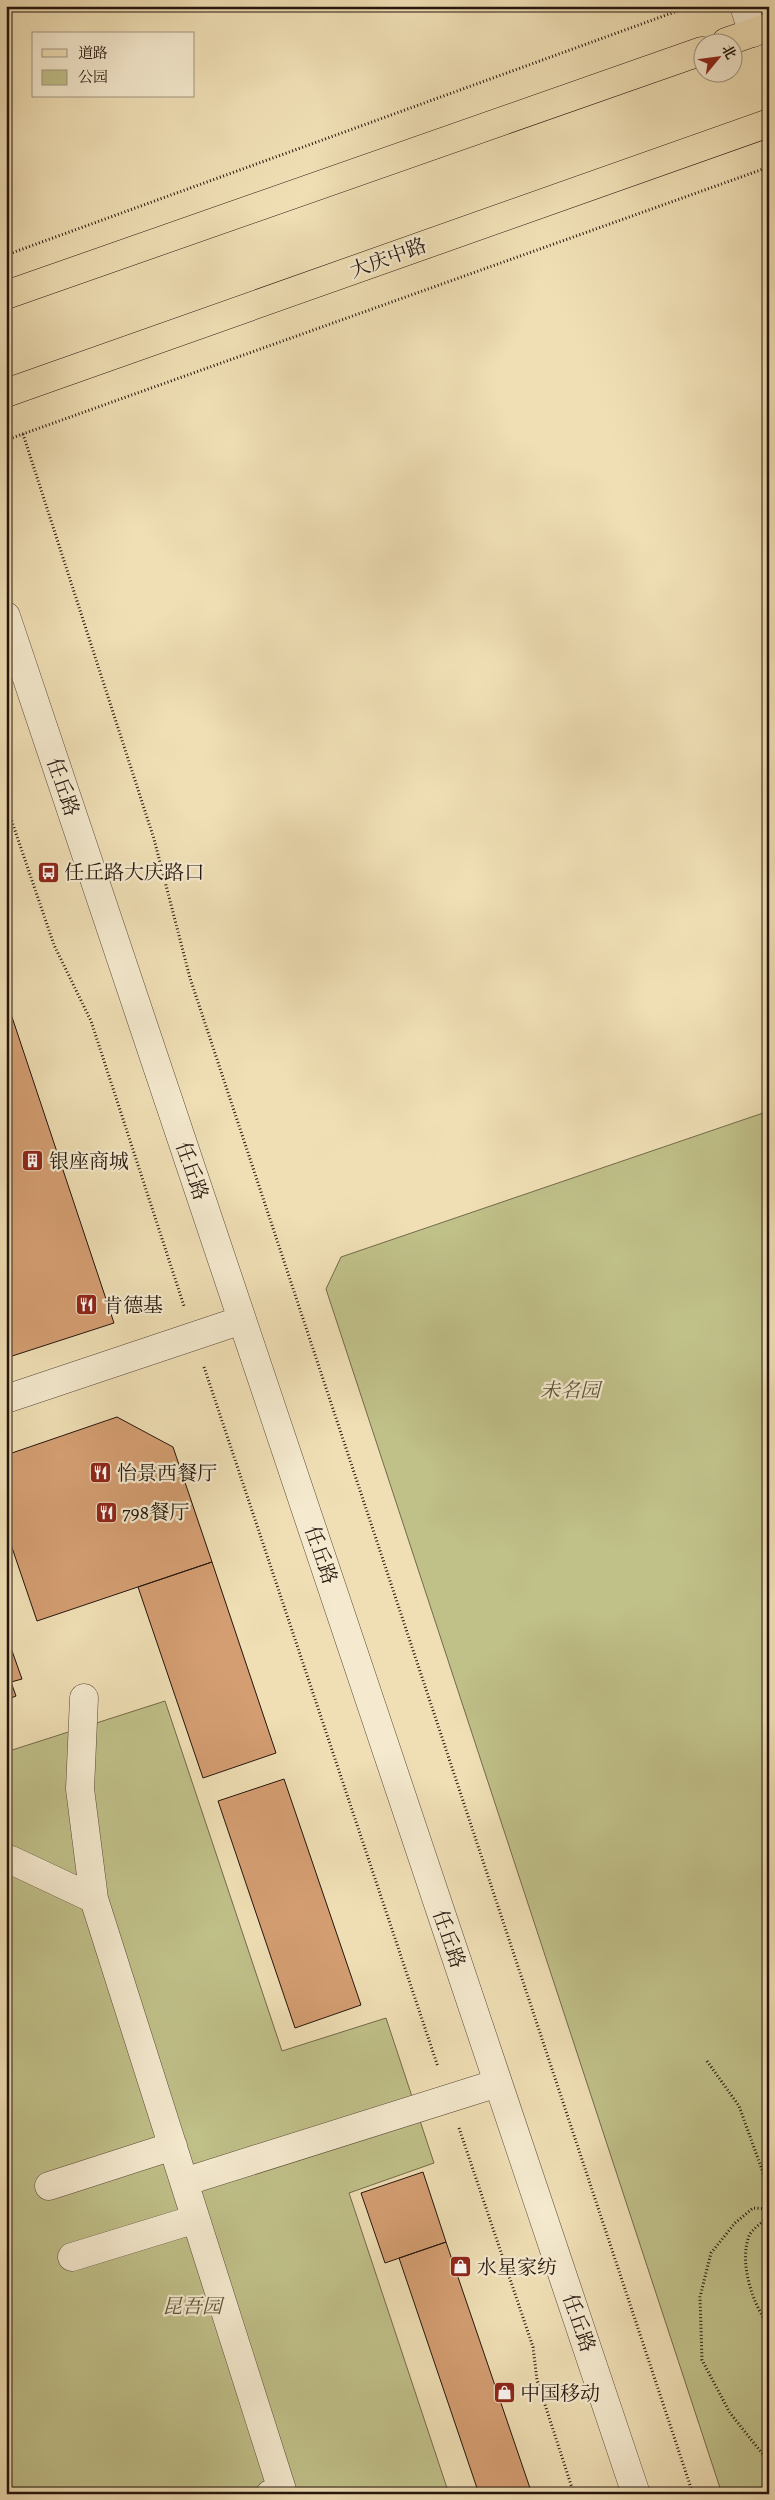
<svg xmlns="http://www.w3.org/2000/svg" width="775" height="2500" font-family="Alegreya,'Noto Serif SC',serif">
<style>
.park{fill:#c0c089;stroke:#726a4b}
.building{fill:#d49e72;stroke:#24150d}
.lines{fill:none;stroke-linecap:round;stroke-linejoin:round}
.minor-casing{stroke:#574837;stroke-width:29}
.major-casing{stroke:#24150d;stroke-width:29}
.path{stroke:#24150d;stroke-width:3;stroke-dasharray:1 2.5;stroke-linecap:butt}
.minor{stroke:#f5eacf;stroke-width:28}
.major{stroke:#f0dfb5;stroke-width:28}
.labels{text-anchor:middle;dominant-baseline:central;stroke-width:4.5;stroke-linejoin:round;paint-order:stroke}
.street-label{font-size:20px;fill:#24150d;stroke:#f5eacf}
.poi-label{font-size:20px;fill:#24150d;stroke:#f5eacf;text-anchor:start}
.park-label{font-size:20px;font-style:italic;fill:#5b5138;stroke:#f5eacf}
</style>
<rect width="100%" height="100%" fill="#f0dfb5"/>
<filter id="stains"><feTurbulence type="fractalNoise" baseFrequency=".004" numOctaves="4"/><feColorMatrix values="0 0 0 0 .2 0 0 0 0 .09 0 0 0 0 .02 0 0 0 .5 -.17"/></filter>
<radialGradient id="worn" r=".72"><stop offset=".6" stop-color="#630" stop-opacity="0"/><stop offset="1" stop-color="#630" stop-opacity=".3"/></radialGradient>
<path class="park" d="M769,1111V2494H722L326,1289L341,1257Z
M165,1701L282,2051L386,2018L434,2163L349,2193L449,2494H6V1752Z"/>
<path class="building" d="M6,999L114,1323L6,1358Z
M117,1417L173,1447L212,1562L37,1621L6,1530V1455Z
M212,1562L276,1753L203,1778L138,1587Z
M6,1634L22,1679L11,1682L16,1696L6,1700Z
M284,1779L361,2005L295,2028L218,1801Z
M423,2172L446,2242L385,2263L361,2193Z
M446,2242L532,2494H479L399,2258Z"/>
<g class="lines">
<defs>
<path id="minor" d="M744,6L753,33
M6,616L636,2494
M6,1399L242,1320
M84,1698L80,1789L94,1899L282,2490L270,2494
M6,1861L11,1860L94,1899
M184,2182L498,2083
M49,2186L173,2146
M72,2257L196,2219"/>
<path id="major" d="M726,42L769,27
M6,295L702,51
M6,393L769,123"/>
</defs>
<use href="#minor" class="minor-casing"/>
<use href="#major" class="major-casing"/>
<path class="path" d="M6,255L691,6
M23,434L154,839L190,978L693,2494
M6,440L769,167
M6,804L54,945L91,1021L184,1306
M204,1367L438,2067
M707,2061L739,2106L769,2189
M459,2128L533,2347L537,2380L574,2494
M769,2209L753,2208L735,2223L711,2253L700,2297L702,2360L730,2413L769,2462
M769,2216C763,2222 752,2229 749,2236C739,2263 752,2303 769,2326"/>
<use href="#minor" class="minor"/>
<use href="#major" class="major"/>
</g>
<defs>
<symbol id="bus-square" viewBox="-11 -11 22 22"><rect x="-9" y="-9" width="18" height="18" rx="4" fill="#8f2418" stroke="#f5eacf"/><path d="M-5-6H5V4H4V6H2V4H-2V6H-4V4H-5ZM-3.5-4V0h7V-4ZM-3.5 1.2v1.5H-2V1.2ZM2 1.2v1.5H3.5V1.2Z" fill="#fff"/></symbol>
<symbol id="building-square" viewBox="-11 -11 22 22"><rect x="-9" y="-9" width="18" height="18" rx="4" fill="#8f2418" stroke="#f5eacf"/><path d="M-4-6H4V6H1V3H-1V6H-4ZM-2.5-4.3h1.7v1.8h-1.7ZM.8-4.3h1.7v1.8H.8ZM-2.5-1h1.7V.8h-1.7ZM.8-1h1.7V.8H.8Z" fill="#fff"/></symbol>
<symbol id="restaurant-square" viewBox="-11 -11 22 22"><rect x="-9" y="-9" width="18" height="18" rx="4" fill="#8f2418" stroke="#f5eacf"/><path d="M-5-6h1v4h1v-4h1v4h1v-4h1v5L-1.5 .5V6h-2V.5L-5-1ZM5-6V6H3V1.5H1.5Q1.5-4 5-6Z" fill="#fff"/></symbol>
<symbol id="shop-square" viewBox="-11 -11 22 22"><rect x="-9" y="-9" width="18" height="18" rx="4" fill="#8f2418" stroke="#f5eacf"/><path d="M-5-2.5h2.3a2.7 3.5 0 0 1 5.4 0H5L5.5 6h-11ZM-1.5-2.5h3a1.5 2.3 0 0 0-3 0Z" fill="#fff"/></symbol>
</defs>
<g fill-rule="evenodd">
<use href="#bus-square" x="36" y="860" width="25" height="25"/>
<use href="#building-square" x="20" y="1148" width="25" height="25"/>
<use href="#restaurant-square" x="74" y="1292" width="25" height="25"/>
<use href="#restaurant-square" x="88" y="1460" width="25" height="25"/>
<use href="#restaurant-square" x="94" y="1500" width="25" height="25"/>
<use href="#shop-square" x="448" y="2254" width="25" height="25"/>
<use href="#shop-square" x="492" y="2380" width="25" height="25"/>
</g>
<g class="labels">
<g class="street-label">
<text transform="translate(388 258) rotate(-20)">大庆中路</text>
<text transform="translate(63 787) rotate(71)">任丘路</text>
<text transform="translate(192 1171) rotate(71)">任丘路</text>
<text transform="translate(321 1555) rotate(71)">任丘路</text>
<text transform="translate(449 1939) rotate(71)">任丘路</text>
<text transform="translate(579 2323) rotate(71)">任丘路</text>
</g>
<g class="poi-label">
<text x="64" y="872">任丘路大庆路口</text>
<text x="49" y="1161">银座商城</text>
<text x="103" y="1305">肯德基</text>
<text x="117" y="1473">怡景西餐厅</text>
<text x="122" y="1512">798餐厅</text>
<text x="477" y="2267">水星家纺</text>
<text x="520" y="2393">中国移动</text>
</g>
<g class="park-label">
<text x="570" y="1390">未名园</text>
<text x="192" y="2306">昆吾园</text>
</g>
</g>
<rect width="775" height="2500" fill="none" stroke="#f0dfb5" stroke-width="25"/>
<rect x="8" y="8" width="760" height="2485" fill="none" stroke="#24150d" stroke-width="2.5"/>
<rect x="12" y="12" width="750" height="2475" fill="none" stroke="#24150d"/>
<rect x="32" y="32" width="162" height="65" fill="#f5eacf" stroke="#a19581"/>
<rect x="42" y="49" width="25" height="8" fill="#f0dfb5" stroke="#a19581"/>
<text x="78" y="58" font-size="15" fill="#24150d">道路</text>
<rect x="42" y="70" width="25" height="15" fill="#c0c089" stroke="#a19581"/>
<text x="78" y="82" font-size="15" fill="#24150d">公园</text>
<g transform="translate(718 58) rotate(61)"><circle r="24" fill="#f5eacf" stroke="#a19581"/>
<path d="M0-4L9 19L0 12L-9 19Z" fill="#8f2418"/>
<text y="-8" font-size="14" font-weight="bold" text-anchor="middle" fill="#24150d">北</text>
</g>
<rect width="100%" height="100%" filter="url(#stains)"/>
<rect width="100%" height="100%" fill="url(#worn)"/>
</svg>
